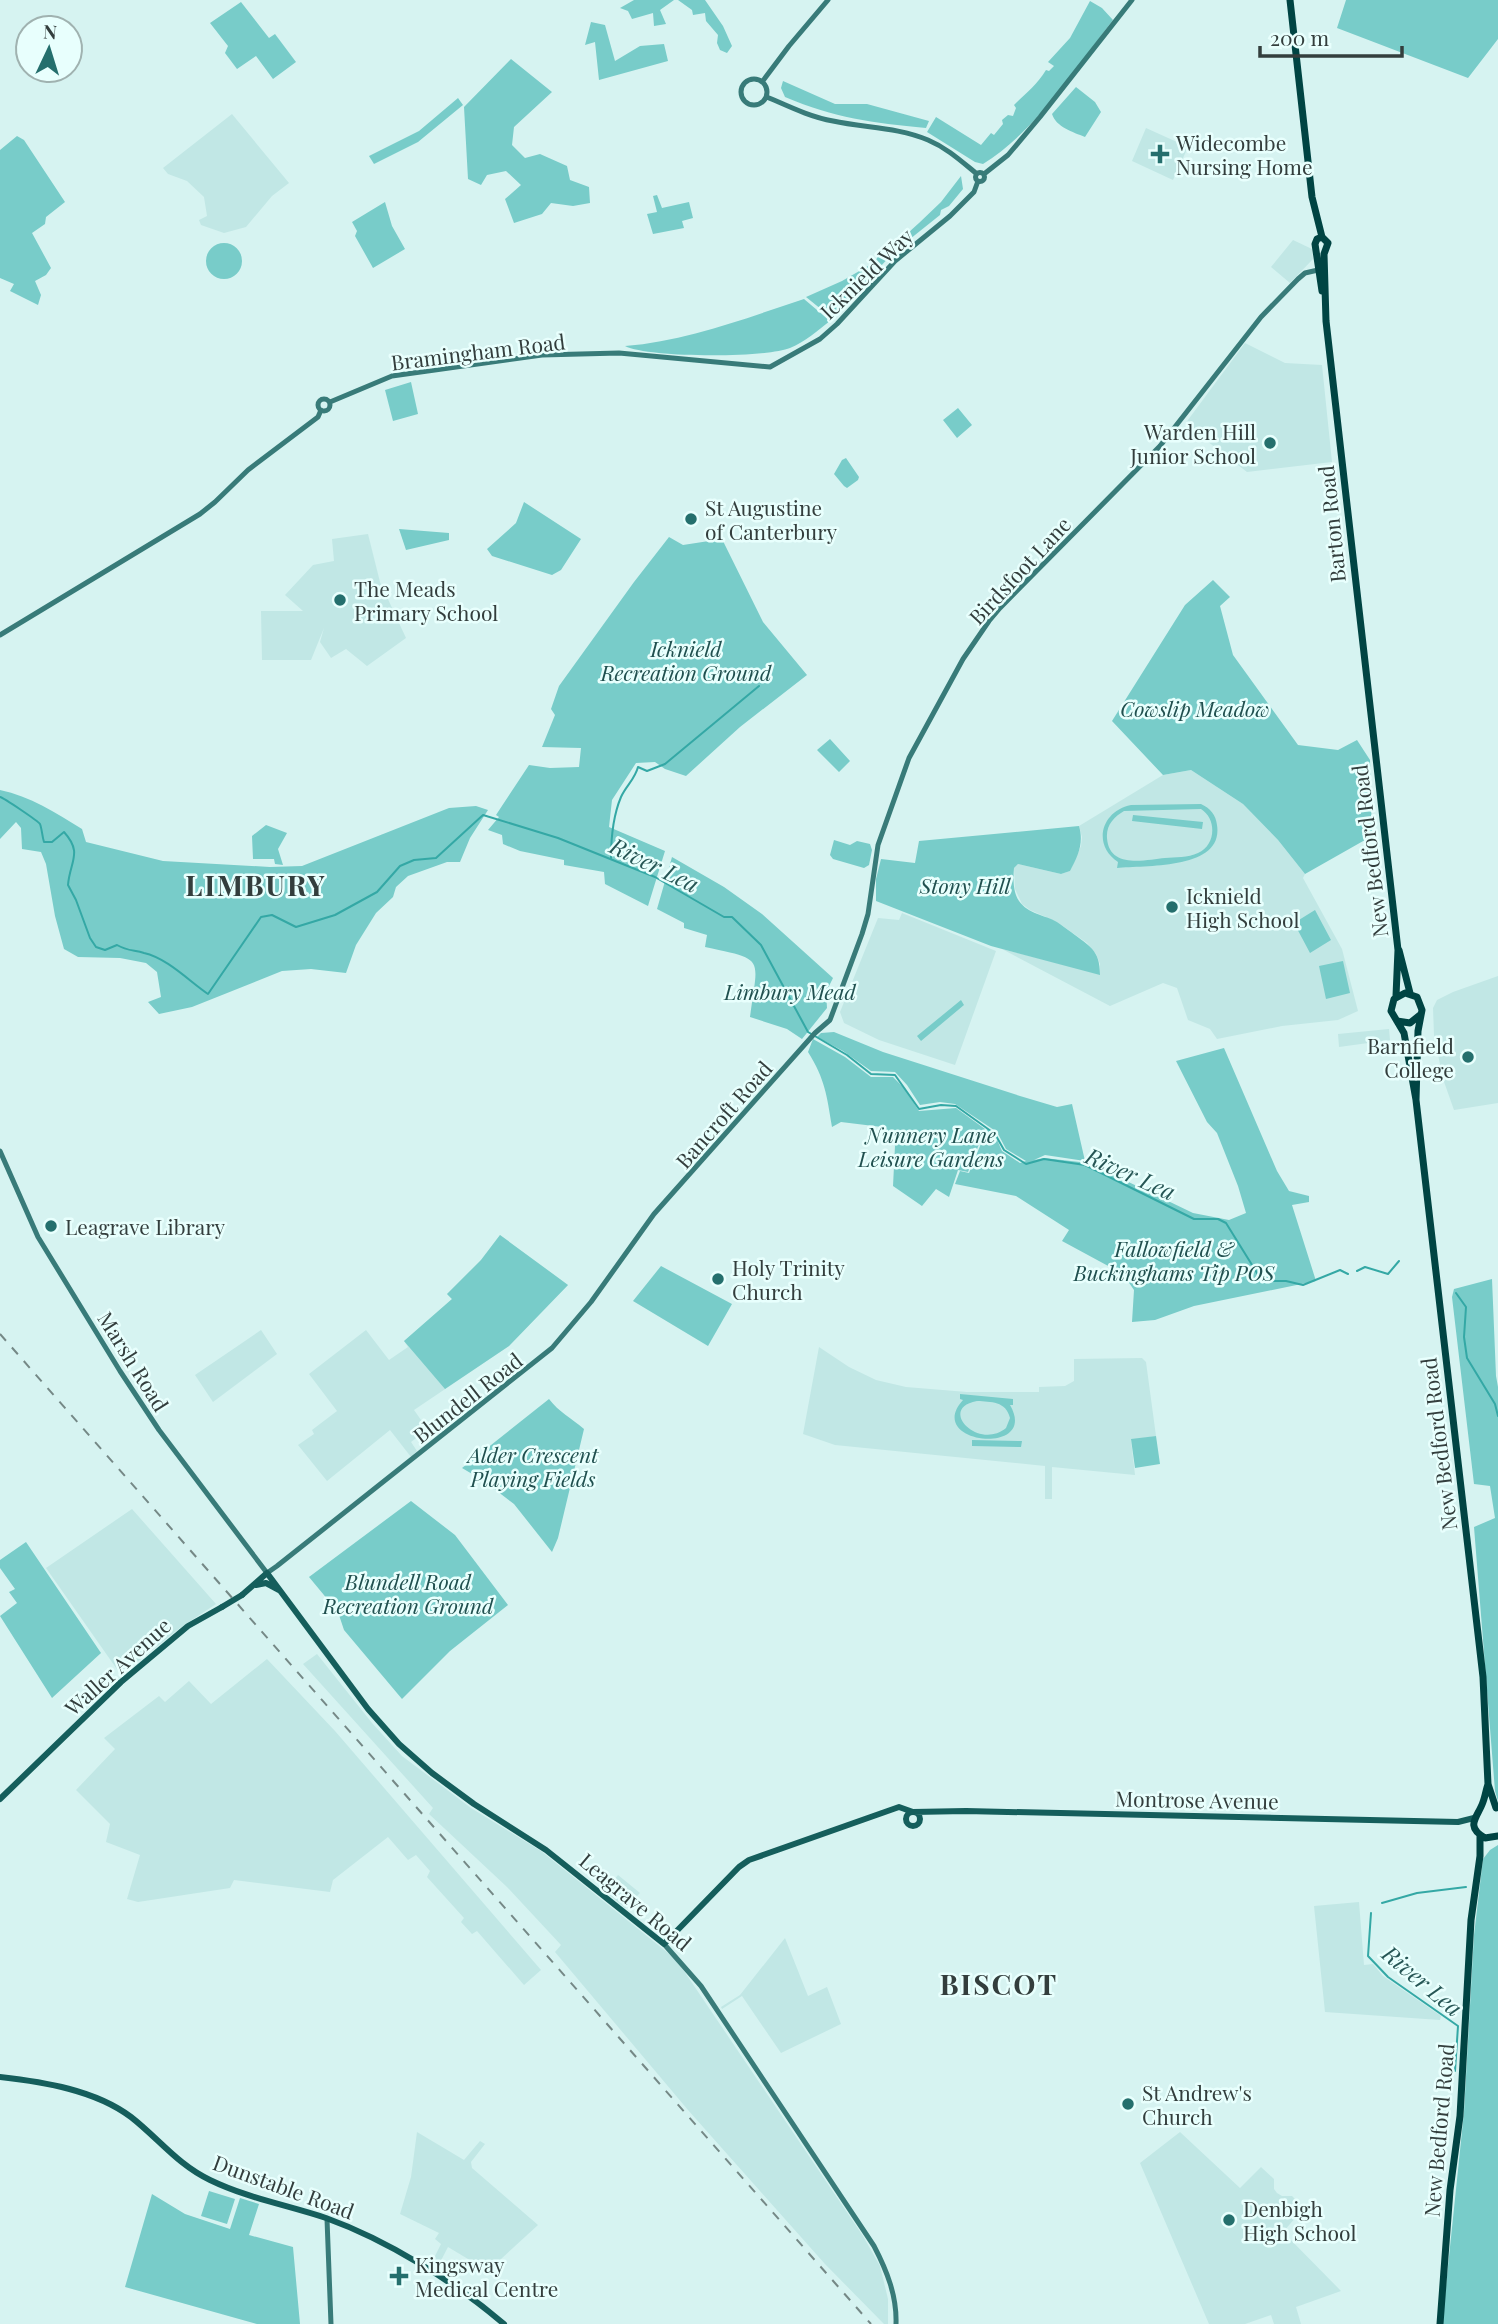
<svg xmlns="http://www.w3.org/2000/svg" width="1498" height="2324" font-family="'Playfair Display',serif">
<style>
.built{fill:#c1e7e5}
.green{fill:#78ccc9;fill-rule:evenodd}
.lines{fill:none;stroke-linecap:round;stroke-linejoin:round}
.stream{stroke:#34a8a5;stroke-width:2}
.secondary{stroke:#387b79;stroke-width:5}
.primary{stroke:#155e5c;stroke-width:6}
.highway{stroke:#004443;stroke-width:7}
.rail{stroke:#758886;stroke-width:2;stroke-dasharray:9 9;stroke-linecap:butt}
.primary-bridge{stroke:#155e5c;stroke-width:6}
.poi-dot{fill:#246f6d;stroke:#e8fffd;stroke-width:2.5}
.labels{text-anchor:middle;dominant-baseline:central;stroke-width:5;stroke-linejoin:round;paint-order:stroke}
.poi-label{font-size:21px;fill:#333e3d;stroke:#e8fffd;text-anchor:start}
.street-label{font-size:21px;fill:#333e3d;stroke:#e8fffd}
.park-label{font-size:21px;font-style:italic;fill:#20504f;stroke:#e8fffd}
.water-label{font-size:23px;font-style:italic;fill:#265655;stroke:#e8fffd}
.district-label{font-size:28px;font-weight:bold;letter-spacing:2px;fill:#333e3d;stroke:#e8fffd}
</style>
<rect width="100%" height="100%" fill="#d6f3f1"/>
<path class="built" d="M232,114L289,183L272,196L246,227L224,233L201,225L199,220L207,216L204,197L187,181L168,174L163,168Z
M1146,128L1188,147L1173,180L1132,161Z
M1293,240L1312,249L1313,259L1290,283L1271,267Z
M1245,343L1285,363L1322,365L1332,462L1247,472L1185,424Z
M368,534L380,582L406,638L367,666L346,649L331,658L320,642L324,628L311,660H262L261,611H303L285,595L313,565L334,561L332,539Z
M1191,770L1243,804L1278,840L1305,874L1303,878L1342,949L1358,1011L1338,1020L1282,1026L1217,1039L1210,1029L1188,1020L1177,988L1163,983L1110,1006L1002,949L1100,974V964L1096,954L1087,943L1057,922L1030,910L1022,904L1015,889L1014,868L1018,864L1061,874L1070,871L1081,846L1082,837L1079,826L1163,775Z
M902,913L996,951L955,1065L879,1040L844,1023L840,1012L878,918L899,920Z
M1498,976V1103L1454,1110L1443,1079L1434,1035L1433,1008L1437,1000L1453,992Z
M1389,1029L1390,1040L1339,1047L1338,1034Z
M500,1235L568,1285L509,1346L414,1410L433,1437L430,1439L424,1432L411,1442L417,1451L411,1457L390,1430L327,1481L298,1445L314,1434L312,1430L337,1411L309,1374L366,1330L389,1360L408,1347L404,1341L452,1299L447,1294L481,1260Z
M261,1330L277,1354L213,1402L195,1375Z
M819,1347L849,1367L876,1380L906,1387L967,1392H1039V1387L1065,1386L1074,1381V1359L1142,1358L1146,1362L1156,1436L1131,1440L1135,1475L1052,1467V1499H1045V1466L835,1445L803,1434Z
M132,1509L216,1604L180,1628L121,1675L46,1568Z
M317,1654L372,1723L402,1756L471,1808L541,1851L673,1957L684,1971L863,2236L880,2266L888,2299V2324H884L825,2264L688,2110L555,1952L561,1945L507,1887L429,1814L433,1808L303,1664Z
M267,1659L335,1731L541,1970L524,1985L477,1931L472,1934L461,1922L464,1918L427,1877L430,1871L416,1855L408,1860L388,1837L333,1880L330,1892L234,1880L230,1888L138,1902L127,1899L140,1855L106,1842L110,1824L76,1790L115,1749L104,1738L159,1696L165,1702L189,1681L211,1704Z
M618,1875L640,1893L625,1908L605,1891Z
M1359,1902L1364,1965L1373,1964L1383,1976L1441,2016L1440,2020L1325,2012L1314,1906Z
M785,1938L808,1996L827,1987L841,2024L781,2053L742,1996L722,2009L721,2007L740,1995Z
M417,2132L464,2160L480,2141L485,2144L471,2162L472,2168L538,2225L488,2271L448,2247L436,2270L430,2266L441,2244L435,2239L439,2233L400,2214L411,2177Z
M1180,2132L1240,2188L1261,2167L1274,2179V2189L1277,2193L1282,2196H1292L1304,2208L1283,2232L1341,2291L1296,2307L1301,2324H1274L1271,2315L1245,2324H1209L1140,2163Z"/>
<path class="green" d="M634,0H674L660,10L666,24L654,26L653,13L632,19L628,11L620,8Z
M678,0H705L723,26L732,46L727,53L720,50L717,43L718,35L706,21L705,13L693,15L692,10Z
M1346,0H1498V39L1468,78L1337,28Z
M1090,1L1102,8L1113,20C1075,69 1036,131 983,164L975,162L927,132L936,117L981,145L991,133L994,135L1003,124L1002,120L1008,115L1013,116L1016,108L1014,105C1026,93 1037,85 1046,70L1049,71L1054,66L1048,62L1070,38Z
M241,2L269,38L275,34L296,62L273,79L256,56L237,69L225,53L228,46L210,23Z
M591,22L605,25L615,61L640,46L664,44L668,61L599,80L595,42L585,45Z
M511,59L552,92L514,127L512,145L525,158L540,154L567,166L570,180L589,187L590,203L573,206L551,203L542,214L514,223L505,199L521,185L506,171L487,175L481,185L468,179L464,107Z
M783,81L835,104H867L929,121L926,128C872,123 835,118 785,97L781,88Z
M1076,87L1095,102L1101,112L1085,137C1073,132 1056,127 1052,114Z
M458,98L463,105L418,142L374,164L369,156L419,131Z
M17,136L24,140L65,202L46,217L45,224L32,233L51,268L46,275L35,281L41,295L38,305L10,291L14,284L0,278V150Z
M961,176L963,189L949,206L941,210L940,215L895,251L832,318L806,297L842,281L875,262L880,252L899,241L919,223L941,202Z
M657,195L662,208L689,202L693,218L682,221L684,228L653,234L647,214L657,212L653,196Z
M385,202L392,226L405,249L373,268L355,236L357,231L352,222Z
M206 261a18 18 0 1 1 36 0a18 18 0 1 1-36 0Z
M804,299L830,321C818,330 805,342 790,348C765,358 648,358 625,346C687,341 746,318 804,299Z
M411,382L418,414L393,421L385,390Z
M958,408L972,425L957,438L943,420Z
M846,458L859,477L858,480L847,488L844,486L834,474L842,460Z
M524,502L581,539L561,570L552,575L492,556L487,549L516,523Z
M399,529L449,533V540L406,550Z
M669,537L683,545L722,539L763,622L807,675L740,727L686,776L665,769L655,762L636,763L612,800L609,827L665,851L648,906L605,884L604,872L564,865V860L520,851L503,844L502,835L488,830L499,817L496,815L529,765L550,768L579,767L581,748L542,747L555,715L551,709L559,686L634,582Z
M1213,580L1230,597L1220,606L1233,655L1298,745L1338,750L1357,740L1370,760L1372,836L1305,874L1278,840L1243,804L1191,770L1163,775L1112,721L1185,605Z
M830,739L850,761L839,772L817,750Z
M0,790C30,796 56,813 82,829L86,842L163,861L270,867L302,866L449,808L476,806L488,810L470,838L460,862H447L408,876L396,887L393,897L376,913L356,945L346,973L311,969L282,971L192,1007L159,1014L148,1002L161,997L157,972L146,963L120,958L78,957L64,949L55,916L46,864L41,852L22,849L21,828L16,822L0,839Z
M1201,804C1210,808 1216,815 1217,825C1224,870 1146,865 1117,868L1118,862C1092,845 1101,811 1131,805ZM1201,809C1217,819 1216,845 1198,853C1188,858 1175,857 1165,858C1145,860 1109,869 1107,838C1106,825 1114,817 1124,811Z
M1133,815L1203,822L1202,829L1132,821Z
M266,825L287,833L278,849L283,865L275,864L274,859H253L252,836Z
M1079,826C1084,843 1078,856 1070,871L1061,874L1018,864L1014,868C1013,879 1013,892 1019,901C1028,914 1045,915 1057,922C1062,925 1066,929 1071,932C1089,946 1100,949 1100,975L991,946L876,901V879L881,859L915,863L919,841Z
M834,840L850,845L857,841L870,844L872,850L869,865L864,868L833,859L830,855Z
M672,857L724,887L762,914L833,978L826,992L827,1008L802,1039L787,1029L750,1017C758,956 766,960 705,947L707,935L684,928V923L657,909Z
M1315,910L1331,940L1310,953L1294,923Z
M1343,961L1350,993L1326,999L1319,966Z
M961,1000L964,1005L921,1041L917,1036Z
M834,1032L883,1052L1020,1096L1057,1107L1072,1104L1085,1161L1045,1155L1034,1160L1044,1158L1089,1163L1193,1213L1229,1220L1246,1213L1238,1186L1217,1133L1207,1122L1176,1061L1224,1048L1277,1171L1289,1191L1309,1196V1202L1292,1205L1316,1281L1194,1306L1155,1320L1132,1322L1134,1290L1123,1274L1062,1241L1069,1230L1016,1196L955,1184L960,1171L969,1173L987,1129L995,1135L1002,1151L1020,1163L1026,1161L1006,1149L997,1132L955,1104L940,1102L920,1105L907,1085L895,1072L871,1071L843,1051L817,1037L821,1033Z
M813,1039L845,1057L871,1077H893L904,1088L919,1111L956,1108L985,1129L968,1172L958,1170L949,1197L936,1189L922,1206L893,1186L895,1146L882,1127L841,1122L832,1127C827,1096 825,1079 808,1052Z
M500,1235L568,1285L509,1346L445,1389L404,1341L452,1299L447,1294L481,1260Z
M661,1266L732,1304L708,1346L633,1301Z
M1492,1279L1496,1376L1498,1387V1801L1495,1791L1474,1527L1495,1518L1490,1486L1474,1484L1452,1297L1454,1289Z
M960,1394L1013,1399V1405H1010C1040,1457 923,1444 963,1400L960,1399ZM977,1401C991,1402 1006,1401 1010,1418L1006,1428C978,1451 937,1408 977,1401Z
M549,1399C559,1412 571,1418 584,1429L558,1538L552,1552L514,1504L484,1481L462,1468Z
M1156,1436L1160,1464L1135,1468L1131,1439Z
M972,1440L1022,1441L1021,1447L972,1446Z
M411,1501L455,1535L508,1605L450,1651L402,1699L344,1630L338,1612L309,1577Z
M26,1542L101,1653L52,1698L0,1616L17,1603L9,1592L15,1589L0,1568V1560Z
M1498,1845V2324H1442L1464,2112L1474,1935L1483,1859L1490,1850Z
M209,2191L235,2199L227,2224L201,2216Z
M152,2194L185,2214L230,2229L240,2198L259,2204L249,2235L293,2247L300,2324H257L125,2287Z"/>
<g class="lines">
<path class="stream" d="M0,797C4,798 38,821 40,824C42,829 42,836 44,842H52L64,832C83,853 70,861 68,885L76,900L90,938L96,947L105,950L117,945C127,951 134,950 144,953C167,958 189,981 208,994L261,917L272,915L296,927L335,915L377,892L400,866L414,860L436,858L483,815L558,838L655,877L724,917H732L761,945L808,1032L847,1055L871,1074L895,1075L919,1109L941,1105L956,1106L995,1134L1004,1150L1026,1164L1044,1159L1085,1165L1194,1219H1218L1226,1223L1262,1281H1286L1303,1285L1340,1270L1348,1274
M611,858C611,837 613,816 621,797C626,786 635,779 638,767L647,771L665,764L759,686
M1357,1271L1365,1267L1388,1274L1399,1261
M1456,1293L1466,1307L1464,1337L1467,1358L1495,1404L1498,1416
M1382,1903L1417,1893L1466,1887
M1371,1913L1368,1956L1388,1977L1458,2026L1455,2071"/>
<path class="secondary" d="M741 92a13 13 0 1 1 26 0a13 13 0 1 1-26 0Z
M762,82L789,46L828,0
M767,97C788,106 810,117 833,121C865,128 897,127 928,140C947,148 961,161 977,174
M975.5 177a4.5 4.5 0 1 1 9 0a4.5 4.5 0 1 1-9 0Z
M984,174L1008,155L1040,117L1132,0
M318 405a6 6 0 1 1 12 0a6 6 0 1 1-12 0Z
M330,402L392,376L542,355L619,353L770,367L820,339L837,324L895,261L950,216L974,192L978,181
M0,635L200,514L215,502L248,470L318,417L321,410
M0,1151L38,1237L120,1371L159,1430L267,1573L277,1566L552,1348L591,1302L654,1214L815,1033L830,1020L862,934L868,914L878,845L909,758L963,659L989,621L1000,608L1160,446L1261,317L1298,279L1305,273L1318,270
M664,1944L701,1986L874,2246C887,2271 897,2296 896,2324
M327,2219L331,2324"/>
<path class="primary" d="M256,1585L266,1583L279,1590
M242,1595L267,1573L368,1709L399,1744L432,1773L474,1804L546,1850L664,1944L739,1867L749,1860L899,1807L913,1812
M0,1799L121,1682L188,1626L222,1607
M913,1812L966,1811L1458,1822L1474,1818
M906 1819a7 7 0 1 1 14 0a7 7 0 1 1-14 0Z
M0,2077C44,2082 95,2090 131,2117C158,2138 178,2165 210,2180C247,2198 287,2205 326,2218C387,2240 455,2282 504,2324"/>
<path class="highway" d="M1290,0L1312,197L1322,237L1328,243L1324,254L1326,321L1398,950L1396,996
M1322,237L1317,239L1315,244L1322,291
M1399,950L1410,993
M1397,1021L1410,1023L1420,1015
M1416,1100L1418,1031L1422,1010L1417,997L1405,993L1394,999L1391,1011L1404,1033L1416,1100L1483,1677L1488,1784L1496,1808
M1488,1784C1486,1790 1485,1797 1483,1802C1478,1817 1464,1826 1485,1838L1498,1836
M1440,2324L1450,2190L1460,2116L1471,1920L1480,1856V1836"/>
<path class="rail" d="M0,1334L871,2324"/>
<path class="primary-bridge" d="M222,1607L242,1595"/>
</g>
<g class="poi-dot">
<path d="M1156.5 143.5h7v7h7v7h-7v7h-7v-7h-7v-7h7z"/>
<circle cx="1270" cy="443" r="7"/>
<circle cx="691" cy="519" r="7"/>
<circle cx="340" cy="600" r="7"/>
<circle cx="1172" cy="907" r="7"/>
<circle cx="1468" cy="1057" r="7"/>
<circle cx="51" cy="1226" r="7"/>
<circle cx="718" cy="1279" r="7"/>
<circle cx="1128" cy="2104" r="7"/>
<circle cx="1229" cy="2220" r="7"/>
<path d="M395.5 2265.5h7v7h7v7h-7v7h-7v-7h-7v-7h7z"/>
</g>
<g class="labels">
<g class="poi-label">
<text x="1176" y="142">Widecombe<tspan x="1176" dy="24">Nursing Home</tspan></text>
<text x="1256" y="431" text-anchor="end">Warden Hill<tspan x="1256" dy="24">Junior School</tspan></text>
<text x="705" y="507">St Augustine<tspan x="705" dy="24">of Canterbury</tspan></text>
<text x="354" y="588">The Meads<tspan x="354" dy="24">Primary School</tspan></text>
<text x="1186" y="895">Icknield<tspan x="1186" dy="24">High School</tspan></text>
<text x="1454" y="1045" text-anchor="end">Barnfield<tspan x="1454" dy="24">College</tspan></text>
<text x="65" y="1226">Leagrave Library</text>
<text x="732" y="1267">Holy Trinity<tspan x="732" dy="24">Church</tspan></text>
<text x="1142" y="2092">St Andrew's<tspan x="1142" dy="24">Church</tspan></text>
<text x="1243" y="2208">Denbigh<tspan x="1243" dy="24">High School</tspan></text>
<text x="415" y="2264">Kingsway<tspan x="415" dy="24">Medical Centre</tspan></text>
</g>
<g class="street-label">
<text transform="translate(866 273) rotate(-44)">Icknield Way</text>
<text transform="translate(478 351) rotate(-7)">Bramingham Road</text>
<text transform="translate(1331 524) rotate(-96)">Barton Road</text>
<text transform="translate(1019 570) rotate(-47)">Birdsfoot Lane</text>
<text transform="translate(1369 851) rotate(-97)">New Bedford Road</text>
<text transform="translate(723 1114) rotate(-49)">Bancroft Road</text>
<text transform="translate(134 1361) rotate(58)">Marsh Road</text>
<text transform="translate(467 1397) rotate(-38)">Blundell Road</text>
<text transform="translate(1438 1444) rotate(-97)">New Bedford Road</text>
<text transform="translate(117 1666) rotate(-42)">Waller Avenue</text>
<text transform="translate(1197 1799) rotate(1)">Montrose Avenue</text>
<text transform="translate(636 1901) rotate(40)">Leagrave Road</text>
<text transform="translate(1438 2130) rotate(-85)">New Bedford Road</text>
<text transform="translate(284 2186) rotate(20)">Dunstable Road</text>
</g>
<g class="park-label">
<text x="686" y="648">Icknield<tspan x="686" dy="24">Recreation Ground</tspan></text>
<text x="1195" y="708">Cowslip Meadow</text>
<text x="965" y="885">Stony Hill</text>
<text x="790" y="991">Limbury Mead</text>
<text x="931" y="1134">Nunnery Lane<tspan x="931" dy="24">Leisure Gardens</tspan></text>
<text x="1174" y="1248">Fallowfield &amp;<tspan x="1174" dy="24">Buckinghams Tip POS</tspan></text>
<text x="533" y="1454">Alder Crescent<tspan x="533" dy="24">Playing Fields</tspan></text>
<text x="408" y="1581">Blundell Road<tspan x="408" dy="24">Recreation Ground</tspan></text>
</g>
<g class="water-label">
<text transform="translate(655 864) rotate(26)">River Lea</text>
<text transform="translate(1131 1173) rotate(24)">River Lea</text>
<text transform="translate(1423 1980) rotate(40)">River Lea</text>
</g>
<g class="district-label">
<text x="256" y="884">LIMBURY</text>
<text x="999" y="1983">BISCOT</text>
</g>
</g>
<g transform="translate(49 49) rotate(4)"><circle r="33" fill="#e8fffd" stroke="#a0b2b0" stroke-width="2"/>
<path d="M0-5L12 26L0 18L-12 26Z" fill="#246f6d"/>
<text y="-10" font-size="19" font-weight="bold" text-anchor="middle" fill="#333e3d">N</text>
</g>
<path d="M1260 46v10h142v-10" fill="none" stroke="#333e3d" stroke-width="3.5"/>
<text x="1270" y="46" font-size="21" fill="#333e3d" stroke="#e8fffd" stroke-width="5" paint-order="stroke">200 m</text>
</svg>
